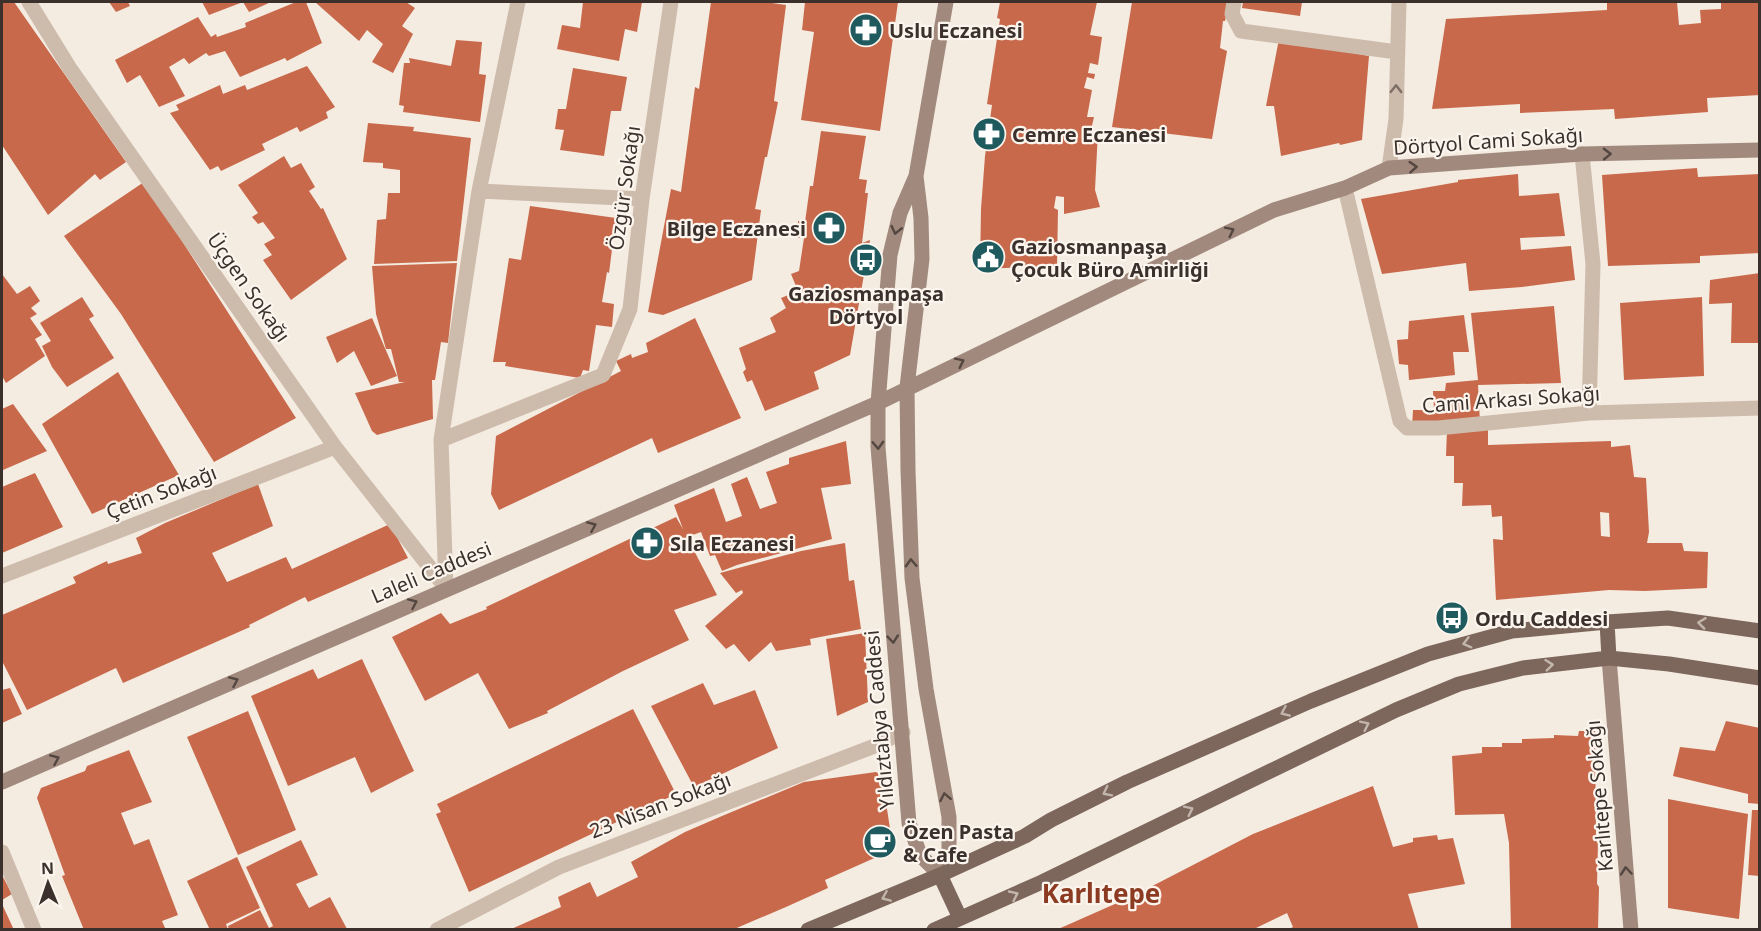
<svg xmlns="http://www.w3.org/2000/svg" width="1761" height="931" font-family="'Noto Sans',sans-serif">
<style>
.building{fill:#c8694b;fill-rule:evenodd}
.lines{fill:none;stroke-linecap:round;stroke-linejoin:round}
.street{stroke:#cdbbac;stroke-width:15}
.secondary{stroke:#a18a7d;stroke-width:15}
.primary{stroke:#7d675c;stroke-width:15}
.oneway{stroke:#7d6f65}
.oneway2{stroke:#544640}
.oneway3{stroke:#c2b5ac}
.labels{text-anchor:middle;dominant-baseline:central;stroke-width:4.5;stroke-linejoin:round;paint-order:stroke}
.poi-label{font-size:20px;font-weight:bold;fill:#3b302b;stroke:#fbf5ee;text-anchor:start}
.street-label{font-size:20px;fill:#3b302b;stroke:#fbf5ee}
.district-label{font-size:26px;font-weight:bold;fill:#8c3b22;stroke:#fbf5ee}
</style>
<rect width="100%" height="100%" fill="#f4ebe1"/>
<path class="building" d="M2,2H14L126,162L100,180L95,174L48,215L2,145Z
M109,2H128L130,6L116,12Z
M202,2H271L249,12L243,2L209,15Z
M296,2H306L322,43L287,61L285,58L240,77L225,51L209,56L206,53L189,64L184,58L169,67L185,96L159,107L140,75L127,83L115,60L198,17L211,37L216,34L217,37L246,27L245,23Z
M315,2H406L415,8L402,26L413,34L393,73L372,62L383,44L367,30L359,41Z
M583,2H642L637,32L625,29L619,61L557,49L562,25L580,28Z
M711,2H765L786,5L774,101L778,102L767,157H765L755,209L761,210L752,280L663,315L648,312L671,189L681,192L695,87L699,89Z
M805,2H898L880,131L801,120L814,32L802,30Z
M1000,2H1097L1090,35L1102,37L1098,65L1090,63L1088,73L1095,74L1094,79L1087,77L1084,88L1092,90L1087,117H1094L1091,130L1098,131L1095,190L1100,207L1064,214V197L1056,196L1054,208L1058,210L1057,266L980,269L981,209L985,156L992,105L987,104L1000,19L997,18Z
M1132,2H1229L1225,21H1223L1220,48L1227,51L1212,139L1112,127Z
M1243,2H1302L1300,16L1242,8Z
M1607,2H1677L1679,25L1701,23L1700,10L1721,9V2H1760V95L1707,98L1708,112L1615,119L1614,109L1520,113V104L1432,109L1446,19L1607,10Z
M1279,39L1369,56L1362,140L1340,145L1339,143L1281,156L1274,106H1266Z
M456,40L482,42L479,74L486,75L480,122L403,112L404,106L399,105L404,63H410L409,58L451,66Z
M307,66L335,107L326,112L328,118L300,132L297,127L262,144L265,150L221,171L218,166L210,170L170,113L179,110L176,105L220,85L223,94L245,85L247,90Z
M573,68L627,77L621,111H611L604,156L560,150L564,130L555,129L558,109H566Z
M368,123L414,127L413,131L471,138L457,261L374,264L377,220L386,219L388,193H400V170L383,168V163L363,162Z
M821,131L866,136L859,179L867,180L865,193H868L862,243L870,240L850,355L814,372L819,389L765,411L752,380L747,382L743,372L746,369L739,348L776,332L770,318L786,308L781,298L798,291L791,274L799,271L804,238H797L798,221L805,222L810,186H813Z
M284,156L291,168L301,163L315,187L309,191L321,209L323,208L347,259L291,300L263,260L272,255L264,244L275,238L263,222L258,224L252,217L258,213L238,185Z
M1697,168L1698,177L1760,174V253L1700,256V263L1608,266L1602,175Z
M1518,174L1519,196L1559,193L1565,236L1520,238L1521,250L1571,246L1575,280L1522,287L1469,291L1466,263L1382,274L1361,199L1458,182V180Z
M144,182L296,418L214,462L121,314L64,236Z
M530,206L616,218L609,273L607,272L602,302L614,304L612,327L596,325L589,371L583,370L580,378L505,366L506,362H493L509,258L521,260Z
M457,263L448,343L441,342L435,380H432L433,419L377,435L372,431L355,393L405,382H399L391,349H386L376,314L372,266Z
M1760,273V343H1731L1732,303L1709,304L1710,280Z
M2,274L17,294L30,286L40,301L31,308L37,314L30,318L42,335L35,339L45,356L6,383L2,376Z
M82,297L94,316L89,319L114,358L67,387L52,367L42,346L51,341L40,323Z
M1702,297L1704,376L1624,380L1620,303Z
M1554,306L1561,383L1478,385L1480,423L1412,427L1413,410H1434L1433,391H1445L1446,383L1478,380L1471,313Z
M1464,315L1469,352H1453L1455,375L1409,380L1408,365L1399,364L1397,340L1408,339L1409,321Z
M372,318L397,376L371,386L354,351L337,363L326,337Z
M695,318L741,418L658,453L652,438L499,510L491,494L496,436L621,371L616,361L631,354L632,358L648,352L646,343Z
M118,372L179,475L92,514L42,424Z
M13,404L47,451L3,470L2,468V409Z
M1488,428V445L1611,441V447L1630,445L1634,477L1646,478L1649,532L1647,543H1682L1684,551L1708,552L1707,588L1645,591L1609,590L1496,600L1493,539L1503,540L1502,516L1492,517L1491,505L1462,506L1463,483H1454V456H1446L1447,430ZM1600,512L1609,513L1610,537L1601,536Z
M846,441L851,484L821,488L832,539L737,565L722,571L715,555L710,556L701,532L687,537L717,595L674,610L689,640L623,671L547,711L548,713L509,729L478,673L425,701L392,637L441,613L450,624L487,609L486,607L676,517L683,529L674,505L714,488L726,522L742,516L731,484L747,477L760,509L777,503L766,472L789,464V458Z
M35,473L63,527L2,553V487Z
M258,484L273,526L212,553L227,582L286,557L292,569L390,524L408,558L308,602L305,597L249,625L250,627L123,683L116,668L27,710L2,661V615L76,583L73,577L107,561L108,564L142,553L136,538L165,523Z
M845,543L849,581L854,580L861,629L810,639L811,645L776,651L771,642L749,662L734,644L726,649L705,626L743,593L742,590L736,593L720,573L801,551Z
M865,633L868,702L837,716L826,639Z
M362,659L414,771L371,793L355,757L288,786L251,696L313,669L318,679Z
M703,683L714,705L755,690L778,748L694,787L651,706Z
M10,688L22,714L2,723V690Z
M633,709L676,794L469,892L436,814L441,812L437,804Z
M248,711L296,830L238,855L187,737Z
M1726,721L1760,728V804L1748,803V794L1673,776L1680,747L1715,751Z
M1579,731H1595L1596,841L1598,843L1597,884L1599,887L1598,930H1511L1509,843L1504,814L1455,815L1452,756L1482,753V747H1502V743H1522V739L1554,738V735L1578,736Z
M129,750L152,802L121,813L134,845L149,839L178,915L162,921L166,930H84L62,876L65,875L37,798L41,788L85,771L87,766Z
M876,772L882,776L892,842L888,852L825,880L828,888L786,907L732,930H509L561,907L558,897L590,882L597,897L638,877L631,862L685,832L722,816L804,782Z
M1373,786L1393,847L1413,842V838L1437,835L1438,840L1453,838L1465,884L1408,894L1419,930H1287L1293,927L1287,913L1252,930H1056L1133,896L1253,834Z
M1668,799L1748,814L1739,919L1668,908Z
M1752,810H1760V876L1748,875Z
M301,840L318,875L296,884L309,908L330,897L347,929L229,930L228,926L260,910L269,928L273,926L246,867Z
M237,857L260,908L226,924L228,930H210L187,881Z
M2,875L12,894L2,900Z
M2,904L14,930H2Z"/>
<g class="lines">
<path class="street" d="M29,2L69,67L335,447L446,588
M1234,2L1232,14L1241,31L1397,52
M1582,154L1593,264L1589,413
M1389,168L1396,119L1399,2
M1345,188L1400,421L1407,428H1438L1589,413L1760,408
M479,191L642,199
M441,440L603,375L630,309L642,199L671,2
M2,576L335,447
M446,588L441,440L479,191L518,2
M2,852L34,930
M437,930L559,867L872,747L903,732"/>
<path class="secondary" d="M916,176L921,218L922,259L907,387L908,470L912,578L926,689L949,817V852L940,875L920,855L909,823L878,447V403L890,255L900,213L916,176L946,2
M1609,658L1631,930
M2,782L878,403L1274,210L1345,188L1389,168L1582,154L1760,150"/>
<path class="primary" d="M1607,622L1609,658
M940,875L960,918
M808,930L940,875L1025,836L1051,820L1127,782L1311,701L1428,654L1512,631L1607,622L1668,618L1760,631
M934,930L1042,882L1396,710L1459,684L1523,668L1609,658L1669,664L1760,678"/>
</g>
<defs><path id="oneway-chevron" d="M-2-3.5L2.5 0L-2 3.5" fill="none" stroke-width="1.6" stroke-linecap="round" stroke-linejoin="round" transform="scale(1.5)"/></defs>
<use class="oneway" href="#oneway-chevron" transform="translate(1396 89) rotate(-89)"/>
<g class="oneway2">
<use href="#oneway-chevron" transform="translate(1607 154) rotate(-1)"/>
<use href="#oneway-chevron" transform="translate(1413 167) rotate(-4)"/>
<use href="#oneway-chevron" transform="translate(896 230) rotate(103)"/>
<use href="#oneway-chevron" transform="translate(1230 231) rotate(-26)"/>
<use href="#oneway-chevron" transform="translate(960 362) rotate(-26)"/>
<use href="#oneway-chevron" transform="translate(878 445) rotate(88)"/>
<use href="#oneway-chevron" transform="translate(592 526) rotate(-23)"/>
<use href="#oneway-chevron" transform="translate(911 563) rotate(-92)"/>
<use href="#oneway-chevron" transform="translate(413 603) rotate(-24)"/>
<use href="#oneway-chevron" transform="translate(893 639) rotate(84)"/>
<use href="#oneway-chevron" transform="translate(234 681) rotate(-24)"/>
<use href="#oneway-chevron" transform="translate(55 759) rotate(-24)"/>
<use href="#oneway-chevron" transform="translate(945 797) rotate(-101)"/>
<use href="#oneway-chevron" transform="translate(1626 871) rotate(-95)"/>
</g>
<g class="oneway3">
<use href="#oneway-chevron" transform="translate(1702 623) rotate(-173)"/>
<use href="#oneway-chevron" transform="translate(1467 643) rotate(165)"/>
<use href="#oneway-chevron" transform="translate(1549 665) rotate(-6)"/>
<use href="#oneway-chevron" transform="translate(1285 712) rotate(156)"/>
<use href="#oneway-chevron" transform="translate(1365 725) rotate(-26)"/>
<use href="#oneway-chevron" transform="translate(1107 792) rotate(153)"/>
<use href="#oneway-chevron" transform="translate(1189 810) rotate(-26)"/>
<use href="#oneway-chevron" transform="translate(1014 895) rotate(-25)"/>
<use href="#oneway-chevron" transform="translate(886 897) rotate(157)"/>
</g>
<defs>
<symbol id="pharmacy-disc" viewBox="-11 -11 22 22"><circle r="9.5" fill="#1f5a5e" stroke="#fbf5ee"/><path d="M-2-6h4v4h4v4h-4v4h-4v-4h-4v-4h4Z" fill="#fff"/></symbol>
<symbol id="civic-disc" viewBox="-11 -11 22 22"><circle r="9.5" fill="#1f5a5e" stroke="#fbf5ee"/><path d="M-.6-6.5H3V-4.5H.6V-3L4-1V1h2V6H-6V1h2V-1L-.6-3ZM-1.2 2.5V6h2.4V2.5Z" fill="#fff"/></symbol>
<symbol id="bus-disc" viewBox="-11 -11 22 22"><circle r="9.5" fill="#1f5a5e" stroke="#fbf5ee"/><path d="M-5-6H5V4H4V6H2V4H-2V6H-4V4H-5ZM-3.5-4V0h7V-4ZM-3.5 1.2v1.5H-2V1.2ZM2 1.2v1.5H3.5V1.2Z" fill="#fff"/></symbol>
<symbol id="cafe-disc" viewBox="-11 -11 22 22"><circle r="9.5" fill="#1f5a5e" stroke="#fbf5ee"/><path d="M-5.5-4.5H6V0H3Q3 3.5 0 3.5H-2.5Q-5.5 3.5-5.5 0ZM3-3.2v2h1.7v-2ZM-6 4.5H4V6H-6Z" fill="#fff"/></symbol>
</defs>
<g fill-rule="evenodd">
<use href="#pharmacy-disc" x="847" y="11" width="38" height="38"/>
<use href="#pharmacy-disc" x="970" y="115" width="38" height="38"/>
<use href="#pharmacy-disc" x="810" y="209" width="38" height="38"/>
<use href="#civic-disc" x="969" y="238" width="38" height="38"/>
<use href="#bus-disc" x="847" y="241" width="38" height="38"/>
<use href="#pharmacy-disc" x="628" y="524" width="38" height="38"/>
<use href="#bus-disc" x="1433" y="599" width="38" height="38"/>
<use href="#cafe-disc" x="861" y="823" width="38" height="38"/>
</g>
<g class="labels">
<g class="poi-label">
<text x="889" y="30">Uslu Eczanesi</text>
<text x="1012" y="134">Cemre Eczanesi</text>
<text x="806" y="228" text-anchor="end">Bilge Eczanesi</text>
<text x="1011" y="246">Gaziosmanpaşa<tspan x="1011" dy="23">Çocuk Büro Amirliği</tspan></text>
<text x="866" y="293" text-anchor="middle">Gaziosmanpaşa<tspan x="866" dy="23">Dörtyol</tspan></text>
<text x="670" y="543">Sıla Eczanesi</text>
<text x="1475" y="618">Ordu Caddesi</text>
<text x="903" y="831">Özen Pasta<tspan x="903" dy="23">&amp; Cafe</tspan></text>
</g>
<g class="street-label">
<text transform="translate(1488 141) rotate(-4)">Dörtyol Cami Sokağı</text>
<text transform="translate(624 188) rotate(-82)">Özgür Sokağı</text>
<text transform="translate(249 287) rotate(55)">Üçgen Sokağı</text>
<text transform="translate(1511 399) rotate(-4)">Cami Arkası Sokağı</text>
<text transform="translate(161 492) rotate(-21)">Çetin Sokağı</text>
<text transform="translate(431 572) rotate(-23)">Laleli Caddesi</text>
<text transform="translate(879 720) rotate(-95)">Yıldıztabya Caddesi</text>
<text transform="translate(1599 796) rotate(-95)">Karlıtepe Sokağı</text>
<text transform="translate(660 805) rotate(-21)">23 Nisan Sokağı</text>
</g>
<g class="district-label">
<text x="1101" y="893">Karlıtepe</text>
</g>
</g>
<rect width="1761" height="931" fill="none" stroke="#3b302b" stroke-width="6"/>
<g transform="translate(48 883) rotate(358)" stroke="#fbf5ee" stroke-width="4.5" paint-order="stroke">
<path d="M0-4.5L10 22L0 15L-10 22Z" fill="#3b302b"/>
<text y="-9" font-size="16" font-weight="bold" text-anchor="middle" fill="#3b302b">N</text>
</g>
</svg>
